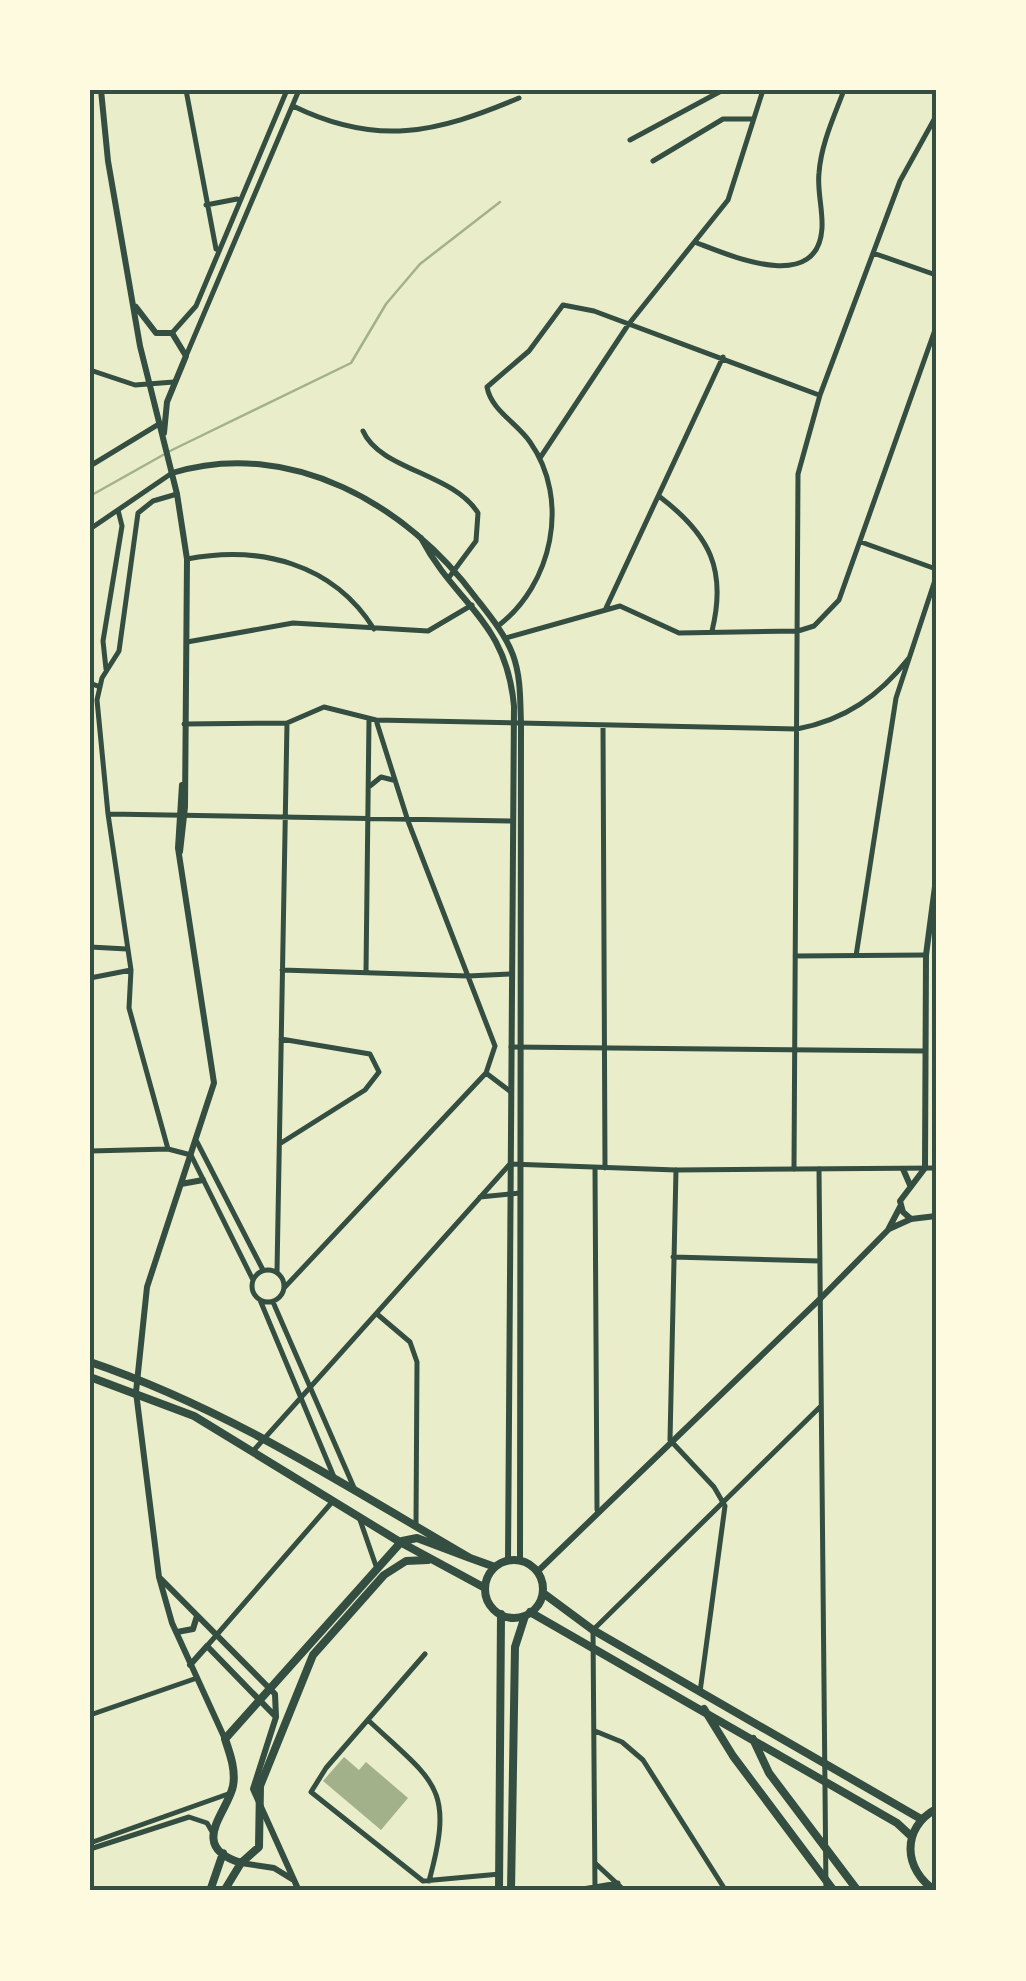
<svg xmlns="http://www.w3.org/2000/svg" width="1026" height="1981" font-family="'Varela Round',sans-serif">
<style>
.water{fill:#a3b18a}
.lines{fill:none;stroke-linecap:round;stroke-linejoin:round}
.stream{stroke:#a3b18a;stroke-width:2.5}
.minor{stroke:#344e41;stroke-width:5}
.tertiary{stroke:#344e41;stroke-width:5}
.secondary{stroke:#344e41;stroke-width:6}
.primary{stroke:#344e41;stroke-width:8}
.neatline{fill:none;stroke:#344e41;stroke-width:4}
</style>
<rect width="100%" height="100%" fill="#e9edc9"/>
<path class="water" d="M344,1757L359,1770L366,1762L408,1798L381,1830L323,1781Z"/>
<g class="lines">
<path class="stream" d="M170,451L351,363L386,304L420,264L500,202
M90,496L163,455"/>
<path class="minor" d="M186,90L216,249
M293,106C377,147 436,133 519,98
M630,140L723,90
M653,161L723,119H752
M206,205L237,199
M697,243C731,256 818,294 822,228C823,209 817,191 819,173C821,144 834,117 844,90
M873,253L936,275
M172,333L196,306L287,90
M186,356L299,90
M363,431C380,470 453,473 478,513L476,541L450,576
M540,458L628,325L728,200L763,90
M90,466L159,424
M660,497C710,535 727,570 712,631
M90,529L172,473
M861,542L936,569
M187,559C259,545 333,563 374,629
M606,608L723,357
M498,626C552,585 571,500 530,442C517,423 491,410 487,387L529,351L563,305L594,311L819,395
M506,638L620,606L679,633L798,631L814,626L839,600L936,327
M187,642L293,623L428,631L472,605
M106,669L103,641L122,526L118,510
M90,683L100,687
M184,724L287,723L324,707L376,720L797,729C845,720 879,696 909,658
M603,726L605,1168
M370,786L381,777L393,780
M109,814L513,821
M90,947L127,949
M795,956L926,955
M856,956L896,698L936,577
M282,970L468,976L510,974
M366,972L369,719
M90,978L131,970
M486,1073L511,1092
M197,1142L263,1270
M281,1143L365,1090L379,1072L370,1054L281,1039
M168,1149L129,1008L131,970L108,814L97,700L102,678L119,651L138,513L153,501L177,494
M90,1151L168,1149L191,1155L253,1280
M595,1168L597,1510
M794,1169L798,474L820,395L900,181L936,116
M819,1169L826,1891
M676,1170L670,1440L714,1487L725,1506L700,1692
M673,1257L820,1261
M252 1286a16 16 0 1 1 32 0a16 16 0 1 1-32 0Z
M277,1272L287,723
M284,1288L486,1073L495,1046L408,821L376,720
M260,1300L334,1477
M273,1302L355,1490
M377,1314L410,1342L417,1362L416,1524
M359,1517L376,1566
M207,1646L333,1501
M425,1654L326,1768L311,1792L423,1881L500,1874
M90,1715L197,1678
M368,1720C435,1783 455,1786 429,1881
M595,1731L622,1742L643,1760L726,1891
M90,1843L228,1794
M90,1849L189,1817L207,1823L214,1835
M595,1863L625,1891
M571,1891L618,1883
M595,1891L593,1630L821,1406"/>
<path class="tertiary" d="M90,370L135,385L174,382
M511,1047L925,1051
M480,1197L520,1193
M254,1450L510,1164L676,1170L936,1168"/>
<path class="secondary" d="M101,90L108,161L140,346L177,494L187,559L185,807L180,852
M136,307L156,333H172L186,356L167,402L164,433
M172,473C290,437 408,505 476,598C490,616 505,634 513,655C521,677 520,700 521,723L520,1561
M421,538C456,605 506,619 514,706L508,1561
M182,785L178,848L214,1083L147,1287L136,1392L159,1577L172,1623L225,1739
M936,879L926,955L925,1168L900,1201L903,1212L911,1219L936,1216
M903,1169L910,1185
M181,1184L203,1180
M889,1229L911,1219
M537,1572L820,1299L888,1230L900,1207
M160,1578L275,1694L276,1717L253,1789L299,1891
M177,1632L193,1629L197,1616
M190,1665L207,1646L275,1716
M241,1863L274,1868L292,1879"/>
<path class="primary" d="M90,1362C226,1408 346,1486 470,1558L495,1567
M90,1377L194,1416L400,1542L485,1588
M485 1589a29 29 0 1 1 58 0a29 29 0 1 1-58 0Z
M543,1593L593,1630L921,1819
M530,1612L897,1823L911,1836
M704,1709L733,1756L834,1891
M753,1739L769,1773L858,1891
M241,1863C187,1846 228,1812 233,1786C236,1770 230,1754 225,1739L402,1541L417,1538L470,1558
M210,1891L223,1853
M224,1891L241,1863L259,1847L260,1786L313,1655L384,1575L406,1561L428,1560
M499,1891L501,1614
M511,1891L515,1647L525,1616
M936,1891C903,1870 901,1828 936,1809"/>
</g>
<rect width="1026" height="1981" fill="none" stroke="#fefae0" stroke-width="185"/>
<rect x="92" y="92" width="842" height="1796" class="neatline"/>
</svg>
